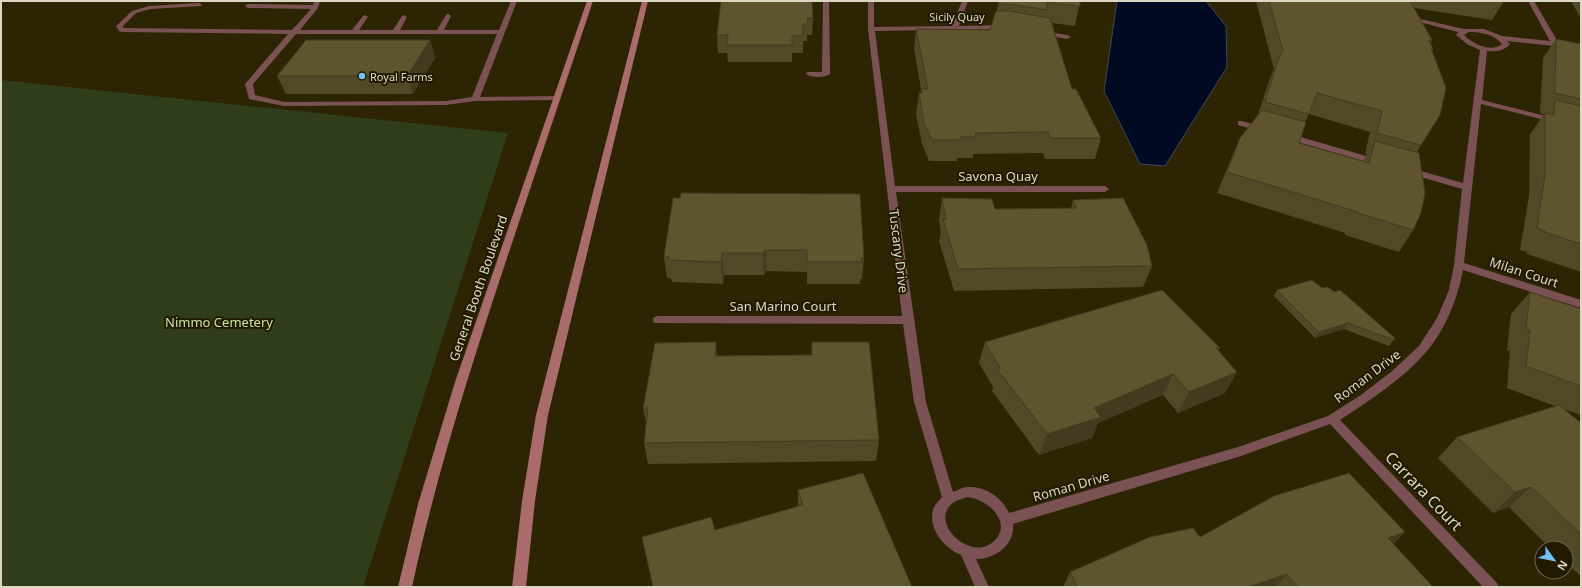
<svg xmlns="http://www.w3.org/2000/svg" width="1582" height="588" font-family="'Noto Sans',sans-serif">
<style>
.green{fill:#303d1b}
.water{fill:#000a22;stroke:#424853}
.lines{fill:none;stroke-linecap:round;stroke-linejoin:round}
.service{fill:#7a5253;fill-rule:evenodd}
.minor{fill:#7a5253;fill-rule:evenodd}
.secondary{fill:#aa6b6c;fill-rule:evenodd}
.wall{fill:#514827;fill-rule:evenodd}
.shaded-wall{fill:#423b20}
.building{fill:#5e542d;stroke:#423b20}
.poi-dot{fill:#73c1f6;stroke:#221a00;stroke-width:1.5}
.labels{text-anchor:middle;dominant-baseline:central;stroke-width:4;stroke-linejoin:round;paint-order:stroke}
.far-street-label{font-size:11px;fill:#dcd7c5;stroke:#221a00}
.far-poi-label{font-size:11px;fill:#dcd7c5;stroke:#221a00;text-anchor:start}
.street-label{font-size:13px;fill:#dcd7c5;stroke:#221a00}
.park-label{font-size:13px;fill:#c9e4a4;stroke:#221a00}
.near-street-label{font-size:16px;fill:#dcd7c5;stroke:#221a00}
</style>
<rect width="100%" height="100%" fill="#2c2403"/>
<path class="green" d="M1,80L508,133L363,587H1Z"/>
<path class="water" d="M1117,1H1206L1226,26L1227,67L1165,166L1140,164L1104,91Z"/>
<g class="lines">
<path class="service" d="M314,1H320L318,8L300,30H352L363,16L365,15L368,17L359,30H393L402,16L404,15L407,17L400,30H437L446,15L448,14L451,16L444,30H499L511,1H517L480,97L557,96L561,98L557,100L475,101L446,105L284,106L249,99L245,84L288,34L121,32L119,31L116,26L132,11L149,6L199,3L202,5L201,6L151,9L136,13L123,26V28L292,30L311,9L248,8L245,6L248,4L313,5ZM296,34H497L472,97L446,101L284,102L255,95L253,84Z
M823,1H829L830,74C825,78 811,78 806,74L807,72H822Z"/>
<path class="minor" d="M868,1H874V27L952,26L962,1H968L959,26L1003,25L1006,27L1003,29L875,31L895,186H1105L1109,189L1105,192H896L926,402L953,492C958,490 963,487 968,487C986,486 1002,498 1009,513L1238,447L1328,416L1361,395L1391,372L1419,346L1437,318L1449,290L1454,265L1462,189L1407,173L1406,171L1410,168L1463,183L1480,50L1467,44L1456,35L1458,32L1404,18L1407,16L1464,29H1484L1502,36L1550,41L1528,1H1534L1558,42L1581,45V49L1507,41L1510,44C1504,51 1496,52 1487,51L1482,100L1581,125V129L1481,104L1464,263L1581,300V308L1463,270C1458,297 1445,331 1426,352C1402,380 1370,400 1340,420L1497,583L1499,587H1483L1330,424L1238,457L1013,524C1015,545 995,559 976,559L989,587H975L961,555C945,548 928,530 933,510C934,505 939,501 942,497L914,402L903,324L654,323L653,320L654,317L658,316H902L868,29ZM1469,32C1481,32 1494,34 1502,44C1492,53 1472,44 1464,35ZM967,497C985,498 1012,520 996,539C973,566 927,522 953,503C956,500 963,499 967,497Z
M1043,31L1067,35L1071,37L1067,39L1041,34L1040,33Z
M1238,121H1241L1265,127L1266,129L1262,131H1259L1238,125Z
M1284,134H1290L1380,160L1381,162L1377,165L1374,164L1284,138Z"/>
<path class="secondary" d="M587,1H593C564,88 535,174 506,261C470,369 436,476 412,587H398L418,504L455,382Z
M642,1H648L548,415L535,501L526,587H512L522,501L536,415Z"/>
</g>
<path class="wall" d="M721,1L813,18L812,35H807V41H803V53H792V62H728L727,53H718L717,35Z
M999,1H1080L1075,26L1052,23L1072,89L1101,138L1095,159H1045L1043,153L973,154V158H957V161H929L922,144L916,114L919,93H921V89L914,49L916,29L990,30L997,11Z
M1256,1H1504L1492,20L1414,8L1432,40L1431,43L1433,49L1432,51L1440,115L1416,153L1413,230L1399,252L1345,235V233L1217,193L1231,159L1240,138L1258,115L1269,81L1274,69ZM1309,114L1370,132L1365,154H1367L1363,161L1299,143L1305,122Z
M1571,1H1581V19Z
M1556,39L1581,44V272L1527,254V252L1520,250L1529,196L1530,134L1544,114L1540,113L1543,58Z
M430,40L435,58L413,94H286L277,76Z
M680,198L864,258L862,279H860V284H807V272L766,271L764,275H724L723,284L672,282L671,278H667L664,257Z
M942,198L995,209L1071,208L1073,200L1152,266L1143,287L954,291L939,241L941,232L939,220Z
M1322,288L1334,292L1395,338L1389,346L1344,329L1315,338L1274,296L1277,290Z
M1530,292L1581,309V415L1564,409L1581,423V576L1566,563V548H1550L1509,507L1493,513L1438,458L1457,437L1555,406L1507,388L1510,351L1507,350L1511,314Z
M812,342L879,440L876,461L648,464L644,443L646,422L643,408L717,356L811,355Z
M985,342L1220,348L1218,350L1225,393L1178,413L1163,395L1098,423L1092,438L1039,455L992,391L993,387L979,363Z
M798,490L912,587L715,530L798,507Z
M1405,532L1393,544L1433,587H1063L1070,572L1200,537Z"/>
<path class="shaded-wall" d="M430,40L435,58L413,94L407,76Z
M766,250V271L764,275L763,253Z
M722,253L724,275L723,284L721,262Z
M1348,323L1344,329L1315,338L1319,332Z
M716,342L718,364L715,356Z
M1237,372L1225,393L1178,413L1189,392Z
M1173,374L1163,395L1098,423L1092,438L1039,455L1047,434L1094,408Z
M1531,487L1509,507L1493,513L1515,492Z
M1405,532L1385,551L1388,538Z
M1287,574L1276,587H1248Z"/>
<path class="building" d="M721,1H812L813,18H808L807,24H803V35L792,36V45H727L728,35H717Z
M999,1H1080V6L1046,2L1048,10L1009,4H998Z
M1269,1H1410L1432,40H1429L1433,49L1431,48L1446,88L1440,115L1421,145L1377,133L1382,111L1317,93L1309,114L1265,102L1278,60L1283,51Z
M996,11H1009L1050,18L1072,89H1076L1101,138H1050L1048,132L975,133L976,137H960V140H932L924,123L919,93H922L921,89H928L916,29L990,30Z
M1556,39L1581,44V99L1555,93Z
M306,40H430L407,76H277Z
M1555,100L1581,106V244L1545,232V231L1537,228L1545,175V113L1554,115Z
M1262,110L1306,122L1299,143L1369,163L1375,141L1419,153L1425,193L1421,213L1413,230L1358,213V212L1227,172L1240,138Z
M681,193L860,194L864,258H861L862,262H807V250H766L763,253H722L721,262L669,260V257H664L673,198H680Z
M942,198L992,199L995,209L1076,208L1073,200L1123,198L1147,245L1152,266L958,269L943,219H946Z
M1312,280L1322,288L1328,287L1334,292L1340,290L1395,338L1394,340L1348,323L1319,332L1277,290Z
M1162,290L1220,348H1216L1237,372L1189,392L1173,374L1094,408L1101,417L1047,434L997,369L1000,368L985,342Z
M1530,292L1581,309V386L1526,366L1530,330L1526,329Z
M716,342L715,356L812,355V342H869L879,440L644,443L648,408H643L655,343Z
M1559,405L1581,423V534L1531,487L1515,492L1457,437Z
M863,473L912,587H653L642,537L711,517L715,530L803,505L798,490Z
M1349,473L1405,532L1388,538L1433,587H1298L1287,574L1248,587H1078L1070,572L1150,537L1193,528L1200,537L1274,496Z"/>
<circle class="poi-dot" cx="362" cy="76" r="4"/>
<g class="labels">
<g class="far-street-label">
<text x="957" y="16">Sicily Quay</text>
</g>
<g class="far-poi-label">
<text x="370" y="76">Royal Farms</text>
</g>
<g class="street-label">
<text x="998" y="176">Savona Quay</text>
<text transform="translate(899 251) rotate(83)">Tuscany Drive</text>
<text transform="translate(1524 272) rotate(18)">Milan Court</text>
<text transform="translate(478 288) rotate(-71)">General Booth Boulevard</text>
<text x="783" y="306">San Marino Court</text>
<text transform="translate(1367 376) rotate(-37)">Roman Drive</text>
<text transform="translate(1071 486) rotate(-16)">Roman Drive</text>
</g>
<g class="park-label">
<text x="219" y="322">Nimmo Cemetery</text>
</g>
<g class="near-street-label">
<text transform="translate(1424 491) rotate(46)">Carrara Court</text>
</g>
</g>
<rect width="1582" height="588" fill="none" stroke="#dcd7c5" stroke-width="4"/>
<g transform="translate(1554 560) rotate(123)"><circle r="19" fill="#221a00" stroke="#6c664f"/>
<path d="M0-3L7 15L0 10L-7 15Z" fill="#73c1f6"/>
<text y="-6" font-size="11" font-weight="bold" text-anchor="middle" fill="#dcd7c5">N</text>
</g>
</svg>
